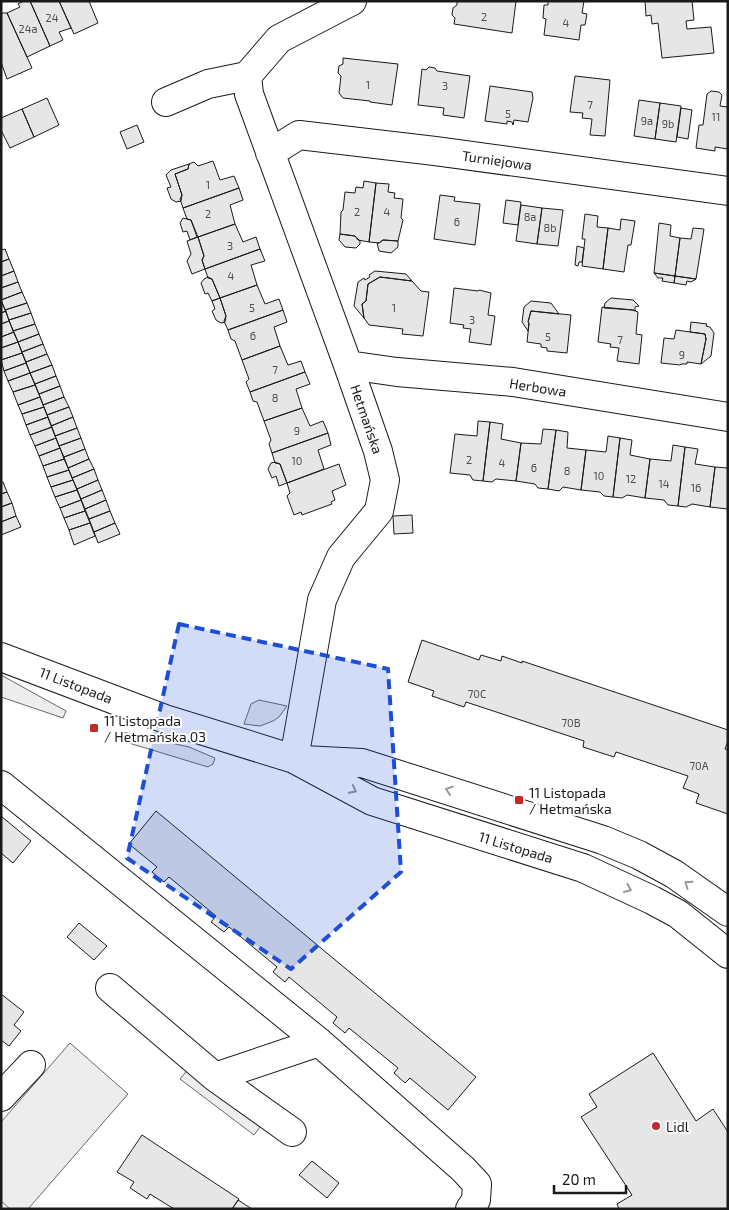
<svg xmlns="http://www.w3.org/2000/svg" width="729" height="1210" font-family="'Exo 2',sans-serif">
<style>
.built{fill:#ededed;stroke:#6a6a6a}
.building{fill:#e6e6e6;stroke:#1a1a1a}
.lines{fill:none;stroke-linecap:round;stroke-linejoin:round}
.minor-casing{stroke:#1a1a1a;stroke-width:30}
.minor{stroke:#fff;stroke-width:28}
.oneway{stroke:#989898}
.marked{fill:#1d4ed8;fill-opacity:0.2;stroke:#1d4ed8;stroke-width:4;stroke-dasharray:10 6;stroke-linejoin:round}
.poi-dot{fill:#c62828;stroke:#fff;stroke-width:2}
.labels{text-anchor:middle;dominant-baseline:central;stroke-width:4;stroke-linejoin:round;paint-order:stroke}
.number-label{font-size:11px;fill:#4d4d4d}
.street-label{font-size:14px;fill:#1a1a1a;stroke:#fff}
.poi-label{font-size:14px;fill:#1a1a1a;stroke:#fff;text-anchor:start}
</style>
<rect width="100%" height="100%" fill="#fff"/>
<path class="built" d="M1,675L66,711L63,718L1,697Z
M259,700L287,706L279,717L273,721L260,726L244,724L251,704Z
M122,732L189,747L215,758L213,764L208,767L119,740Z
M70,1043L128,1094L28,1209H10L1,1201V1122Z
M190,1067L263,1123L254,1135L180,1079Z"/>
<path class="building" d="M24,1H30L50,46L27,57L7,13L20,7L18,4Z
M30,1H59L71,28L59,32L63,40L50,46Z
M59,1H89L98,23L74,34Z
M457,1H516L512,33L454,24L455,18L452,15L453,8L457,5Z
M548,1H584L582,13L587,14L585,25H581L579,40L544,35L546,19L543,18L544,5H548Z
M645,1H692L694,20L686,21L687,29L711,27L714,53L662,58L658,23L652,24L651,15L646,16Z
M1,13H7L32,68L7,79L1,62Z
M343,58L398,64L392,105L370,102V101L343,98L339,93L341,76L338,73L339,66L343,64Z
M429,67L435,68L437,71L470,76L464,118L443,115L444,108L418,105L422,69L426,70Z
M575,76L610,80L605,136L590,135L592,119L582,118L583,113L570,112Z
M490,86L532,92L533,98L528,122L514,120L513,125L512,122L507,121V124L485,121Z
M711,91L719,92L722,95L720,106L728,107V149L715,147V151L696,148L699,125H703L707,94Z
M47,98L59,125L34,137L22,109Z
M639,100L660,103L655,139L634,136Z
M660,103L681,106L676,142L655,139Z
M681,108L692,110L688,139L677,137Z
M22,109L34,137L10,148L1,130V118Z
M137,125L144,142L127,149L120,132Z
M213,161L220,180L234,176L239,188L183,208L180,199L182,195L175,174L188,169L189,164L194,162L198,166Z
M189,164L188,169L175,174L182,195L181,201L176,202L171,199L167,188L171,187L166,175L171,170Z
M364,181L376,183L369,242L358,240L355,236L340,234L341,212L343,210L345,192L355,193L356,187L363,188Z
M376,183L389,184L388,192L395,193L394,198L403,199L401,218L403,220L398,241L383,240L379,243L369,242Z
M239,188L243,200L230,205L235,224L198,237L191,220L187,219L183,208Z
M440,195L455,197L454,201L480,204L475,245L434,239Z
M506,200L521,202L518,225L503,223Z
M521,205L542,208L537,244L516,241Z
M542,208L563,210L558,246L537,244Z
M585,214L598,216L597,227L608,228L603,269L582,266L585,239H582Z
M183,218L191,220L197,237L190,240L187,231L183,232L180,223Z
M621,219L635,221L631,245H628L624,272L603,269L608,228L620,230Z
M659,223L671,225L670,236L680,238L675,276L654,273Z
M235,224L243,242L256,237L260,249L205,269L202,260L204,256L198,237Z
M693,228L704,229L696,279L675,276L680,238L691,239Z
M340,234L355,236L360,241V244L356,248L345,247L339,240Z
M198,237L204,256L202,260L205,269L192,274L187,261L191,254L187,241Z
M383,240L398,241V247L391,253L379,251L377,243H379Z
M577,246L584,248L582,262H579L578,266L575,265Z
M5,249L9,259L1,262V250Z
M260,249L265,261L251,265L257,285L220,298L212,279L208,278L205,269Z
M9,259L14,271L1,276V262Z
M14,271L18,282L1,288V276Z
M375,271L406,274L412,281L380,277L368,284L366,301L362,304L364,318L354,306L358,282L364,278L365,280L370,277L369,275Z
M654,273L675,276L674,283L662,281L663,278H658Z
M675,276L696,279L691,282L687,281L686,285L674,283Z
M208,277L212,279L220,298L212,301L208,293L205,294L201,283L204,279Z
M380,277L412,281L421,291L429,292L423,336L402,334L403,329L369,325L364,318L362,304L366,301L368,284Z
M18,282L22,292L1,300V288Z
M257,285L265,304L279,299L283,310L228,330L224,321L226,316L220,298Z
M454,288L478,291L479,290L491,293L488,315L495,316L491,345L469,342L471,329L463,328L464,325L450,323Z
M22,292L27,303L5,310L1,300Z
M220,298L226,316L225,322L221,323L216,320L212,311L215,309L212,301Z
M611,298L633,300L639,306L635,307V311L633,310L604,308L605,303Z
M1,301L6,311L1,313Z
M531,301L551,303L559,314L531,311L528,322L529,323L528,331L522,322L524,307Z
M27,303L31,313L9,320L5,310Z
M602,307L633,310L638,312L636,334L642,335L639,364L617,361L619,348L610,347L611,344L598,342Z
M283,310L287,322L274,327L280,346L242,360L235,341L231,339L228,330Z
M6,311L9,321L1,324V313Z
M531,311L571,315L567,353L547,351V348L541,347V344L527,342L529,323L528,322Z
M31,313L35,324L13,331L9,320Z
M9,321L14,332L1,337V324Z
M691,322L707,324L706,326L710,327L714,333L711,356L701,364L706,339L705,334L690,332Z
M35,324L39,334L18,342L13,331Z
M676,330L705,334L706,339L701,364L687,362V364H681L680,365L661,363L664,338L674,339Z
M14,332L18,342L1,348V337Z
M39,334L43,344L22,352L18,342Z
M18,342L22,353L1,360V348Z
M43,344L47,354L26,362L22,352Z
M280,346L288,365L301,361L305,372L250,392L246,382L249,379L242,360Z
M22,353L26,363L4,371L1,360Z
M47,354L52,365L30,373L26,362Z
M26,363L30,373L8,381L4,371Z
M52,365L56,376L35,384L30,373Z
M305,372L310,384L296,389L302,408L264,421L257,402L253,401L250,392Z
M30,373L35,385L13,392L8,381Z
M56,376L60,386L39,394L35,384Z
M35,385L40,397L18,405L13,392Z
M60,386L64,397L43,405L39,394Z
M40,397L44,407L22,414L18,405Z
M64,397L69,407L47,415L43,405Z
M44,407L48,417L26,425L22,414Z
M69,407L73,417L51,426L47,415Z
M302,408L310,426L323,421L328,433L272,453L269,444L271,440L264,421Z
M48,417L52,427L30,435L26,425Z
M73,417L77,428L55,436L51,426Z
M478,421L490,422L483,481L473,480L470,475L450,473L455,434L477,436Z
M490,422L503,424L501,439L521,443L516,481L496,479L492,482L483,481Z
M52,427L56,438L35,446L30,435Z
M77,428L81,438L59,446L55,436Z
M543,429L556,430L548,489L538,488L535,484L516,481L521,443L541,444Z
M556,430L568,432L567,448L586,450L581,490L563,487L559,491L548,489Z
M328,433L331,445L318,450L324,469L287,483L280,464L275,463L272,453Z
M608,436L620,438L613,497L604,496L600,492L581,490L586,450L606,452Z
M56,438L60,448L39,456L35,446Z
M81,438L85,449L64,457L59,446Z
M620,438L632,440L630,455L650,459L645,498L627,495L622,498L613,497Z
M673,445L685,447L678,506L668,505L664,500L645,498L650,459L671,461Z
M685,447L698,449L695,464L715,467L710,507L692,504L686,507L678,506Z
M60,448L64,459L43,466L39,456Z
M85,449L89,459L68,468L64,457Z
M64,459L69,470L47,477L43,466Z
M89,459L94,469L72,478L68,468Z
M275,462L280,464L287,483L279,486L276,476L272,478L268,469L271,463Z
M339,464L346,485L332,491L335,500L331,502L332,504L302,515L301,512L294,515L287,496L290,493L287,483Z
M715,467L728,468V509L710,507Z
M94,469L98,480L77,489L72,478Z
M69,470L73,480L51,487L47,477Z
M73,480L77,490L55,497L51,487Z
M98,480L102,490L81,499L77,489Z
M1,482H3L7,492L1,494Z
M77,490L81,500L60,508L55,497Z
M102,490L106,500L85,509L81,499Z
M7,492L12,503L1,507V494Z
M81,500L85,511L64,518L60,508Z
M106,500L110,511L89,519L85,509Z
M12,503L16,516L1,522V507Z
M85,511L90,523L69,530L64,518Z
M110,511L115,523L94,532L89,519Z
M412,515L413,533L394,534L393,516Z
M16,516L21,527L1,535V522Z
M90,523L95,536L74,545L69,530Z
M115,523L120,534L98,543L94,532Z
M422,640L479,660L481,655L501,661L502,656L522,663V661L728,730V741L725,749L728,750V814L696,803L699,794L683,788L688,776L616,752L614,757L583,747L584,741L466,702L464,707L432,696L434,691L408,682Z
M156,811L476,1077L448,1110L410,1078L405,1083L394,1073L398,1068L349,1028L345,1033L333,1023L337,1017L289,977L285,982L273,972L277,967L229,927L224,932L211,922L216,916L169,877L164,882L152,872L157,867L129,844Z
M1,816L31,841L13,863L1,853Z
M79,923L107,946L94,960L67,937Z
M1,994L24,1012L14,1025L21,1031L9,1046L1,1040Z
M653,1053L696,1121L713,1109L728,1132V1209H619L617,1204L632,1195L581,1117L597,1107L589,1094Z
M142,1135L239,1199L232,1209H174L150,1194L147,1199L130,1188L134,1182L117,1172Z
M312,1161L339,1183L327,1198L299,1175Z
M238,1200L252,1209H232Z"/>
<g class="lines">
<defs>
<path id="minor" d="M247,76L249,94L348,365L378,451L385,480L379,511L341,557L322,600L294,759
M166,102L208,84L247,76L279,39L352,1
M270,153L299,135L435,151L728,191
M348,365L397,372L513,382L728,417
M1,657L165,719L294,759L372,801L583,868L652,900L678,914L728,954
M303,760L362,763L603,840L639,855L674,874L728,912
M1,785L319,1042L463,1169L477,1184L476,1200L470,1209
M110,988L215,1077L319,1042
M215,1077L292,1132
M1,1097L31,1065"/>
</defs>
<use href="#minor" class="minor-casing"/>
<use href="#minor" class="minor"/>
</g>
<defs><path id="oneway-chevron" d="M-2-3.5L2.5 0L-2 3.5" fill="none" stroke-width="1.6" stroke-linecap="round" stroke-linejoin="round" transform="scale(1.25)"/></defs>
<g class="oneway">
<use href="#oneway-chevron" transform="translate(353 790) rotate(28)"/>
<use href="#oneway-chevron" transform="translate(449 790) rotate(-162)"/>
<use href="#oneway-chevron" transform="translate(688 884) rotate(-145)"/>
<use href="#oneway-chevron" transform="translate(628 889) rotate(25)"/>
</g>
<path class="marked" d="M179,624L388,669L401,872L291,969L127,858Z"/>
<g class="poi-dot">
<rect x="89" y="723" width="10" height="10" rx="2.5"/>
<rect x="514" y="795" width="10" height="10" rx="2.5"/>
<circle cx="656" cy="1126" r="5"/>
</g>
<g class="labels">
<g class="number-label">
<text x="484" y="16">2</text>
<text x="52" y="17">24</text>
<text x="566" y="22">4</text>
<text x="28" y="28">24a</text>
<text x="368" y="84">1</text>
<text x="445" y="85">3</text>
<text x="590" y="104">7</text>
<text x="508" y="113">5</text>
<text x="716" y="116">11</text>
<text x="647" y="120">9a</text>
<text x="668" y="123">9b</text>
<text x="208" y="184">1</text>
<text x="357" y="211">2</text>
<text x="387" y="211">4</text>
<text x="208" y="213">2</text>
<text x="530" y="216">8a</text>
<text x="457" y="221">6</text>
<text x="550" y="227">8b</text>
<text x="230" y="245">3</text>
<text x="231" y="275">4</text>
<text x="252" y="307">5</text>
<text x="394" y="307">1</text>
<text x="472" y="319">3</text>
<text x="253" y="335">6</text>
<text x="548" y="336">5</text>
<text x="620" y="339">7</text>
<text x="682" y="354">9</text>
<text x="275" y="369">7</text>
<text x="275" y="397">8</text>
<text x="297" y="430">9</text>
<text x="469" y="459">2</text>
<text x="297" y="460">10</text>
<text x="502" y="462">4</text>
<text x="534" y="467">6</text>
<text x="567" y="470">8</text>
<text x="599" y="475">10</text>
<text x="631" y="478">12</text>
<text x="664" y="483">14</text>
<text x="696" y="487">16</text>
<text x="477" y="693">70C</text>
<text x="571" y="722">70B</text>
<text x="699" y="765">70A</text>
</g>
<g class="street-label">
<text transform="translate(497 160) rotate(8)">Turniejowa</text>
<text transform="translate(538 387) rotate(9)">Herbowa</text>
<text transform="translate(367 419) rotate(71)">Hetmańska</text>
<text transform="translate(76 685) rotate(21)">11 Listopada</text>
<text transform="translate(516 847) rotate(17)">11 Listopada</text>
</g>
<g class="poi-label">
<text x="104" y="720">11 Listopada<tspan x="104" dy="16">/ Hetmańska 03</tspan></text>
<text x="529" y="792">11 Listopada<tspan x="529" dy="16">/ Hetmańska</tspan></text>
<text x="666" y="1126">Lidl</text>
</g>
</g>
<rect width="729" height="1210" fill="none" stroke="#1a1a1a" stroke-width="5"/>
<path d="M554 1185v8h72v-8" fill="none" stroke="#1a1a1a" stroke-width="2.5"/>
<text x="562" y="1185" font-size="15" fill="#1a1a1a" stroke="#ffffff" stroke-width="4" paint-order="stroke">20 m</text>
</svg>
